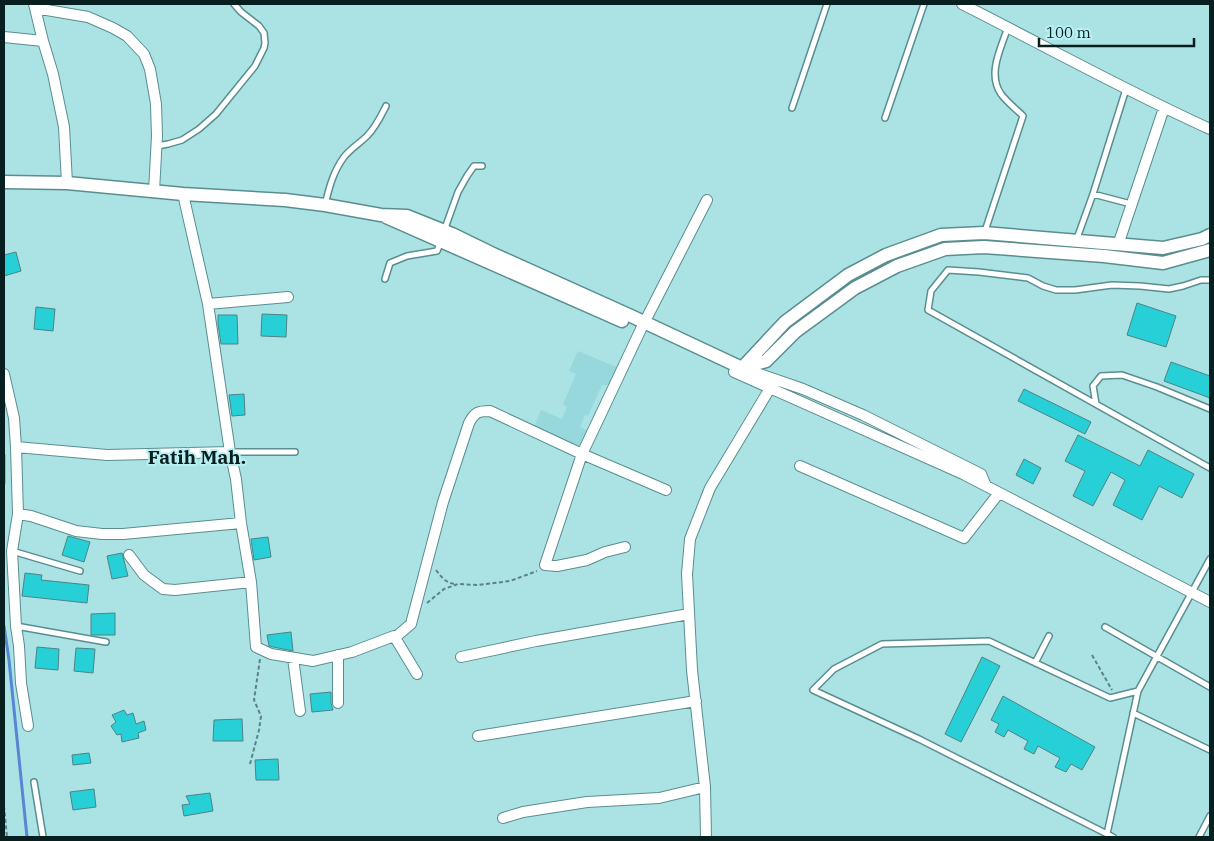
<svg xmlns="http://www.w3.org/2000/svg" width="1214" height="841" font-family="'IBM Plex Serif',serif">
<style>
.built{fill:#96d8db}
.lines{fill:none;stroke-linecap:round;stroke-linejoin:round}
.stream{stroke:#5786d2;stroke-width:3}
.building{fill:#27d0d7;stroke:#4d8385}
.service-casing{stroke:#598e90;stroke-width:8}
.minor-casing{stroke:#598e90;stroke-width:12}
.tertiary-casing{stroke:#598e90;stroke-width:15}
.path{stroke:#5b8384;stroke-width:2;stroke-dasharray:4 2.5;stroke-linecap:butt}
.service{stroke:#fff;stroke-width:5}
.minor{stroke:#fff;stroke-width:10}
.tertiary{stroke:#fff;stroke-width:12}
.labels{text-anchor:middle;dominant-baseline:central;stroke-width:4;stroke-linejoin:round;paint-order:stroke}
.district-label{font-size:19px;font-weight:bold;fill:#081f20;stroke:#b8f0f3}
</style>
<rect width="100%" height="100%" fill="#abe3e5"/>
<path class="built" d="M578,351L619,368L612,385H602L588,416L585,415L580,427L591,432L584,448L534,427L541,410L562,419L567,407L563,404L576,374L569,371Z"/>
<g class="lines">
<path class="stream" d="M4,455V483
M4,626L9,660L27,837"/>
</g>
<path class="building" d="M16,252L21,271L4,276V255Z
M1137,303L1176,316L1166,347L1127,335Z
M36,307L55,309L53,331L34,329Z
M262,314L287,315L286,337L261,336Z
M218,315H237L238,344H221L218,324Z
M1171,362L1210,376V398L1164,381Z
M1024,389L1091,422L1085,434L1018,401Z
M244,394L245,415L232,416L229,395Z
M1078,435L1140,466L1148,450L1194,474L1182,498L1159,486L1142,520L1113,505L1125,480L1111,472L1093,506L1073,496L1085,471L1065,461Z
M1024,459L1041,468L1033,484L1016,475Z
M68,536L90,542L84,562L62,555Z
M268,537L271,557L254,560L251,539Z
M122,553L128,576L112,579L107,556Z
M25,573L42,575L41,580L89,585L87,603L22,596Z
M115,613V635H91V614Z
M291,632L293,651L273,647L269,646L267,635Z
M37,647L59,649L58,670L35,668Z
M76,648L95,649L93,673L74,671Z
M982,657L1000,666L961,742L945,734Z
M331,692V703L333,710L312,712L310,694Z
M1003,696L1095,747L1082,770L1071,764L1066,772L1055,767L1060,758L1038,746L1034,754L1024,749L1028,741L1008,730L1004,737L995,732L999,724L991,720Z
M124,710L127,715L133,713L136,724L144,721L146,730L138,733L139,738L122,742L121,734L117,735L111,726L116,722L112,715Z
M242,719L243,741H213L214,720Z
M89,753L91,763L73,765L72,755Z
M278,759L279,780H256L255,760Z
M94,789L96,807L73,810L70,792Z
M210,793L213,811L184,816L182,805L190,804L186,796Z"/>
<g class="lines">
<defs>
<path id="service" d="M792,108L827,4
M885,118L924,4
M157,146L168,144L182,140L199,129L216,114L255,66L264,48L265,43L264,33L259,26L241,12L234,4
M1093,194L1131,204
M325,205C329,188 333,172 344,157C350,149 360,143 367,136C376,127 381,116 386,106
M444,231L458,192L467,176L474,166H482
M985,231L1023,116C1016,109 1007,102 1001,94C987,74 1001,48 1008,27
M1076,241L1093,194L1126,89
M385,279L390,263L407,256L437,251L441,241
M1210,280H1201L1183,286L1169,289L1140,286L1112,285L1075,290H1056L1043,286L1028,278L979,272L948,270L931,291L928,310L1210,468
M1096,404L1093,386L1101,376L1122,375L1157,387L1210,409
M231,452H295
M12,551L80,571
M16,626L106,642
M1105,627L1210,687
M1035,663L1049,636
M1133,713L1210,750
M34,782L43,837
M1107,834L1138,691L1210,559
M1113,837L919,739L813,690L834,669L882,644L989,641L1110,698L1138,691
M1199,837L1210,816"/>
<path id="minor" d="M34,4L43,41L53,74L64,127L67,183
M962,4C1045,46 1126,91 1210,129
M35,8L88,17L113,28L127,36L144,54L150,69L156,104L157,136L154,191
M4,37L43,41
M183,194L208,304L230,452L236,479L241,523L251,582L256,647L271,654L313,661L352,652L394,636L398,635L411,624L443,502L469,423C475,412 478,411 490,411L582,454L666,490
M1118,245L1164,108
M208,304L288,297
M742,368L803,389L863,415L981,474L986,486
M734,372L963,474L1210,602
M4,374L14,418L16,447L18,514L12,551L16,626L19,646L21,683L28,726
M16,447L107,455L230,452
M800,466L964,538L999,493
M18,514L31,516L76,531L102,534H123L241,523
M625,547L605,552L587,560L557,566L545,565L582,454L641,329L707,200
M129,555L144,575L163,589L175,590L251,582
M394,636L417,674
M338,655V703
M461,657L536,641L689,614
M293,658L300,711
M478,736L696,701
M503,818L523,812L587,802L659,798L705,787
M706,837L705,787L692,670L687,574L690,539L710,488L775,380"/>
<path id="tertiary" d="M4,182L67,183L183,194L285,200L325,205L381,215L407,216L452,234L491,253L631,316L742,368L766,361L795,332L855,288L897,266L945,249L984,247L1104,256L1163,263L1210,250
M386,217L622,321
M742,368L785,322L848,275L886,255L941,235L984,233L1163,248L1202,239L1210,235"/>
</defs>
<use href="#service" class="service-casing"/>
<use href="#minor" class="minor-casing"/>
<use href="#tertiary" class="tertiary-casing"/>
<path class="path" d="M436,570C441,577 446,583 455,584
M427,603L444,589L458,584L478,585L510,581L537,571
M1092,655L1112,690
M250,764L259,730L261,716L254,700L260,659
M4,806L7,837"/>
<use href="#service" class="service"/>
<use href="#minor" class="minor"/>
<use href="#tertiary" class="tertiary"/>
</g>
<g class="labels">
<g class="district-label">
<text x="197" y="457">Fatih Mah.</text>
</g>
</g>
<rect width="1214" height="841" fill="none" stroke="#081f20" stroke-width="10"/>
<path d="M1039 38v8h155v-8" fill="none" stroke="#081f20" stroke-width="2.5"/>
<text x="1046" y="38" font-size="15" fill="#081f20" stroke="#b8f0f3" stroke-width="4" paint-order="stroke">100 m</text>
</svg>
